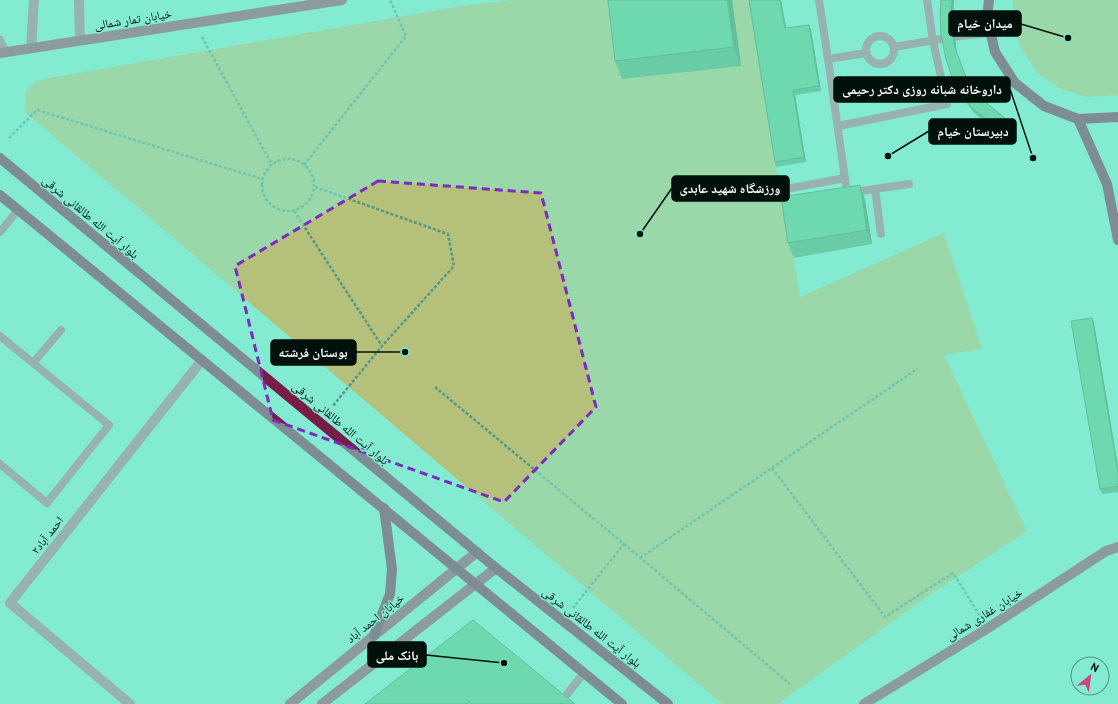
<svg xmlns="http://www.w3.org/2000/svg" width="1118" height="704" font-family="'PT Sans','Noto Naskh Arabic',sans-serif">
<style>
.green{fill:#b5c07a}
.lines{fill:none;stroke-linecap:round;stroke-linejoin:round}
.path{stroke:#519786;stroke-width:2.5;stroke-dasharray:3 2;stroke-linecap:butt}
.lane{stroke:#b06f87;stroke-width:8}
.street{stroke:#b06f87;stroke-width:10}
.secondary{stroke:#973a63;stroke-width:10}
.primary{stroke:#781c48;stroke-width:10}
.wall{fill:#49a671}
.shaded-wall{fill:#3c875c}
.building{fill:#55c183;stroke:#3c875c}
.marked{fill:none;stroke:#7b2cbf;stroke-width:3;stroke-dasharray:8 5;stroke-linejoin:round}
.labels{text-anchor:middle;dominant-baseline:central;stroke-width:3;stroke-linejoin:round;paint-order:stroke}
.street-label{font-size:12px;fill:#00100b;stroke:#83ebd2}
.leader{fill:none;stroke:#00100b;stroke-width:1.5}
.callout-dot{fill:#00100b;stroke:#83ebd2;stroke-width:1.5}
.callout{fill:#00100b;stroke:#00100b;stroke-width:1.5}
.callout-label{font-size:13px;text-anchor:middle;font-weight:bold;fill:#fff}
</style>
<rect width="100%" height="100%" fill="#83ebd2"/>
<path class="green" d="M512,0H750L776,167L786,211L800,297L944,233L982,349L944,355L1027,531L928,596L778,704H722L25,112L26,92L38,80L467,5Z
M1013,0H1118V95L1087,97L1061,89L1038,73L1022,51L1013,25Z"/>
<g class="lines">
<path class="path" d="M202,37L272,165
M9,138L37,110L262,179
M262 185a26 26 0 1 1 52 0a26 26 0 1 1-52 0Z
M304,165L406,36L390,0
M315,187L448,234L454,266L382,346
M294,211L382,346L332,407
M435,387L624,544L573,608
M772,468L885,617L953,573L980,616
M624,544L790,684
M640,558L917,369"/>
<path class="lane" d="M819,0L828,59
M866 50a14 14 0 1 1 28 0a14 14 0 1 1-28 0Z
M0,40L6,52
M894,47L959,36L991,33
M866,53L828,59L847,193L875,189L881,234
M838,126L947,104L933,41L927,0
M786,189L845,178
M875,189L909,184
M0,232L18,210
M0,336L109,425L47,503L0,464
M33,363L61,330
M559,704L584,673"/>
<path class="street" d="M79,0L80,40
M31,48L34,0
M130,704L10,603L202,360"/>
<path class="secondary" d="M0,53L342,0
M290,704L477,552
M322,704L496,568
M864,704L988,628L1106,551L1118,547"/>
<path class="primary" d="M989,0L987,17L995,52L1015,83L1044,106L1078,119L1118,117
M1078,119L1107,184L1118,240
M0,158L496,568L668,704
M0,195L622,704
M374,635L390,594L392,569L384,508"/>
</g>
<path class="wall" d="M732,0L741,66L622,79L615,61Z
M749,0H781L786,28L809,25L811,30L821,91L795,95L806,162L776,167L775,162Z
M941,0H954L953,13L954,32L957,53L964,73L973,92L1012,124L1014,129L1008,139L975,114L957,91L946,59Z
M860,185L865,200L872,244L794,258L788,243Z
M1092,318L1094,323L1118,467V492L1102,494L1100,489Z"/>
<path class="shaded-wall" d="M727,0H732L741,66L734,47Z
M780,0H781L787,33L785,28Z
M952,0H954L953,13L954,32L957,53L955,48L952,27L951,8Z
M809,25L811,30L821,91L819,86Z
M793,90L795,95L806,162L804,157Z
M1012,124L1014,129L1008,139L1006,134Z
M860,185L865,200L872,244L867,230Z
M1092,318L1094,323L1118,467V473Z"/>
<path class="building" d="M608,0H727L734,47L615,61Z
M749,0H780L785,28L809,25L819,86L793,90L804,157L775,162Z
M941,0H952L951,8L952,27L955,48L964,72L973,92L1012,124L1006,134L973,109L955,86L946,59L941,34L940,12Z
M860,185L867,230L788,243L781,197Z
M1092,318L1118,473V486L1100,489L1071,321Z
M473,620L575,704H471L469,702L468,704H365Z"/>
<path d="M0 0H1118V704H0ZM378,181L541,193L596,407L504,502L273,420L235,266Z" fill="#83ebd2" fill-opacity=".55" fill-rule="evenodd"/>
<path class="marked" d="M378,181L541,193L596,407L504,502L273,420L235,266Z"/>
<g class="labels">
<g class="street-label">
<text transform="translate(133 19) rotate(-9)">خیابان تمار شمالی</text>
<text transform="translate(91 217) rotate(40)">بلوار آیت الله طالقانی شرقی</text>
<text transform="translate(341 423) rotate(40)">بلوار آیت الله طالقانی شرقی</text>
<text transform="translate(47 535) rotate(-52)">احمد آباد۲</text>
<text transform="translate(984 614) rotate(-32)">خیابان غفاری شمالی</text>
<text transform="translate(375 618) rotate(-39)">خیابان احمد آباد</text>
<text transform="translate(592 627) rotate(38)">بلوار آیت الله طالقانی شرقی</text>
</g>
</g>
<path class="leader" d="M1068 38L1021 24M1033 158L1010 89M888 156L929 131M640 234L672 188M405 352L356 352M504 663L426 655"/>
<g class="callout-dot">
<circle cx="1068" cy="38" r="4"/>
<circle cx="1033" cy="158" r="4"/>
<circle cx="888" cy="156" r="4"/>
<circle cx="640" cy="234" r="4"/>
<circle cx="405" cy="352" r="4"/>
<circle cx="504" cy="663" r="4"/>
</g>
<g class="callout">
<rect x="949" y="11" width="72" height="25" rx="4"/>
<rect x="834" y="77" width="176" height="25" rx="4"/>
<rect x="929" y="119" width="87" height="25" rx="4"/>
<rect x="672" y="176" width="117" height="25" rx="4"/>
<rect x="271" y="340" width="85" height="25" rx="4"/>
<rect x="368" y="642" width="58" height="25" rx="4"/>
</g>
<g class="callout-label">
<text x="985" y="28">میدان خیام</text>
<text x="922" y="94">داروخانه شبانه روزی دکتر رحیمی</text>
<text x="973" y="136">دبیرستان خیام</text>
<text x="730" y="193">ورزشگاه شهید عابدی</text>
<text x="313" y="357">بوستان فرشته</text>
<text x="397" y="660">بانک ملی</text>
</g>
<g transform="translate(1090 676) rotate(29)"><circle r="19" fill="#83ebd2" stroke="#4f9382"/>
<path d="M0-3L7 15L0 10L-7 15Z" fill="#cd4683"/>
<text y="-6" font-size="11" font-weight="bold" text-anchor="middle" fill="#00100b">N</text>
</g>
</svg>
